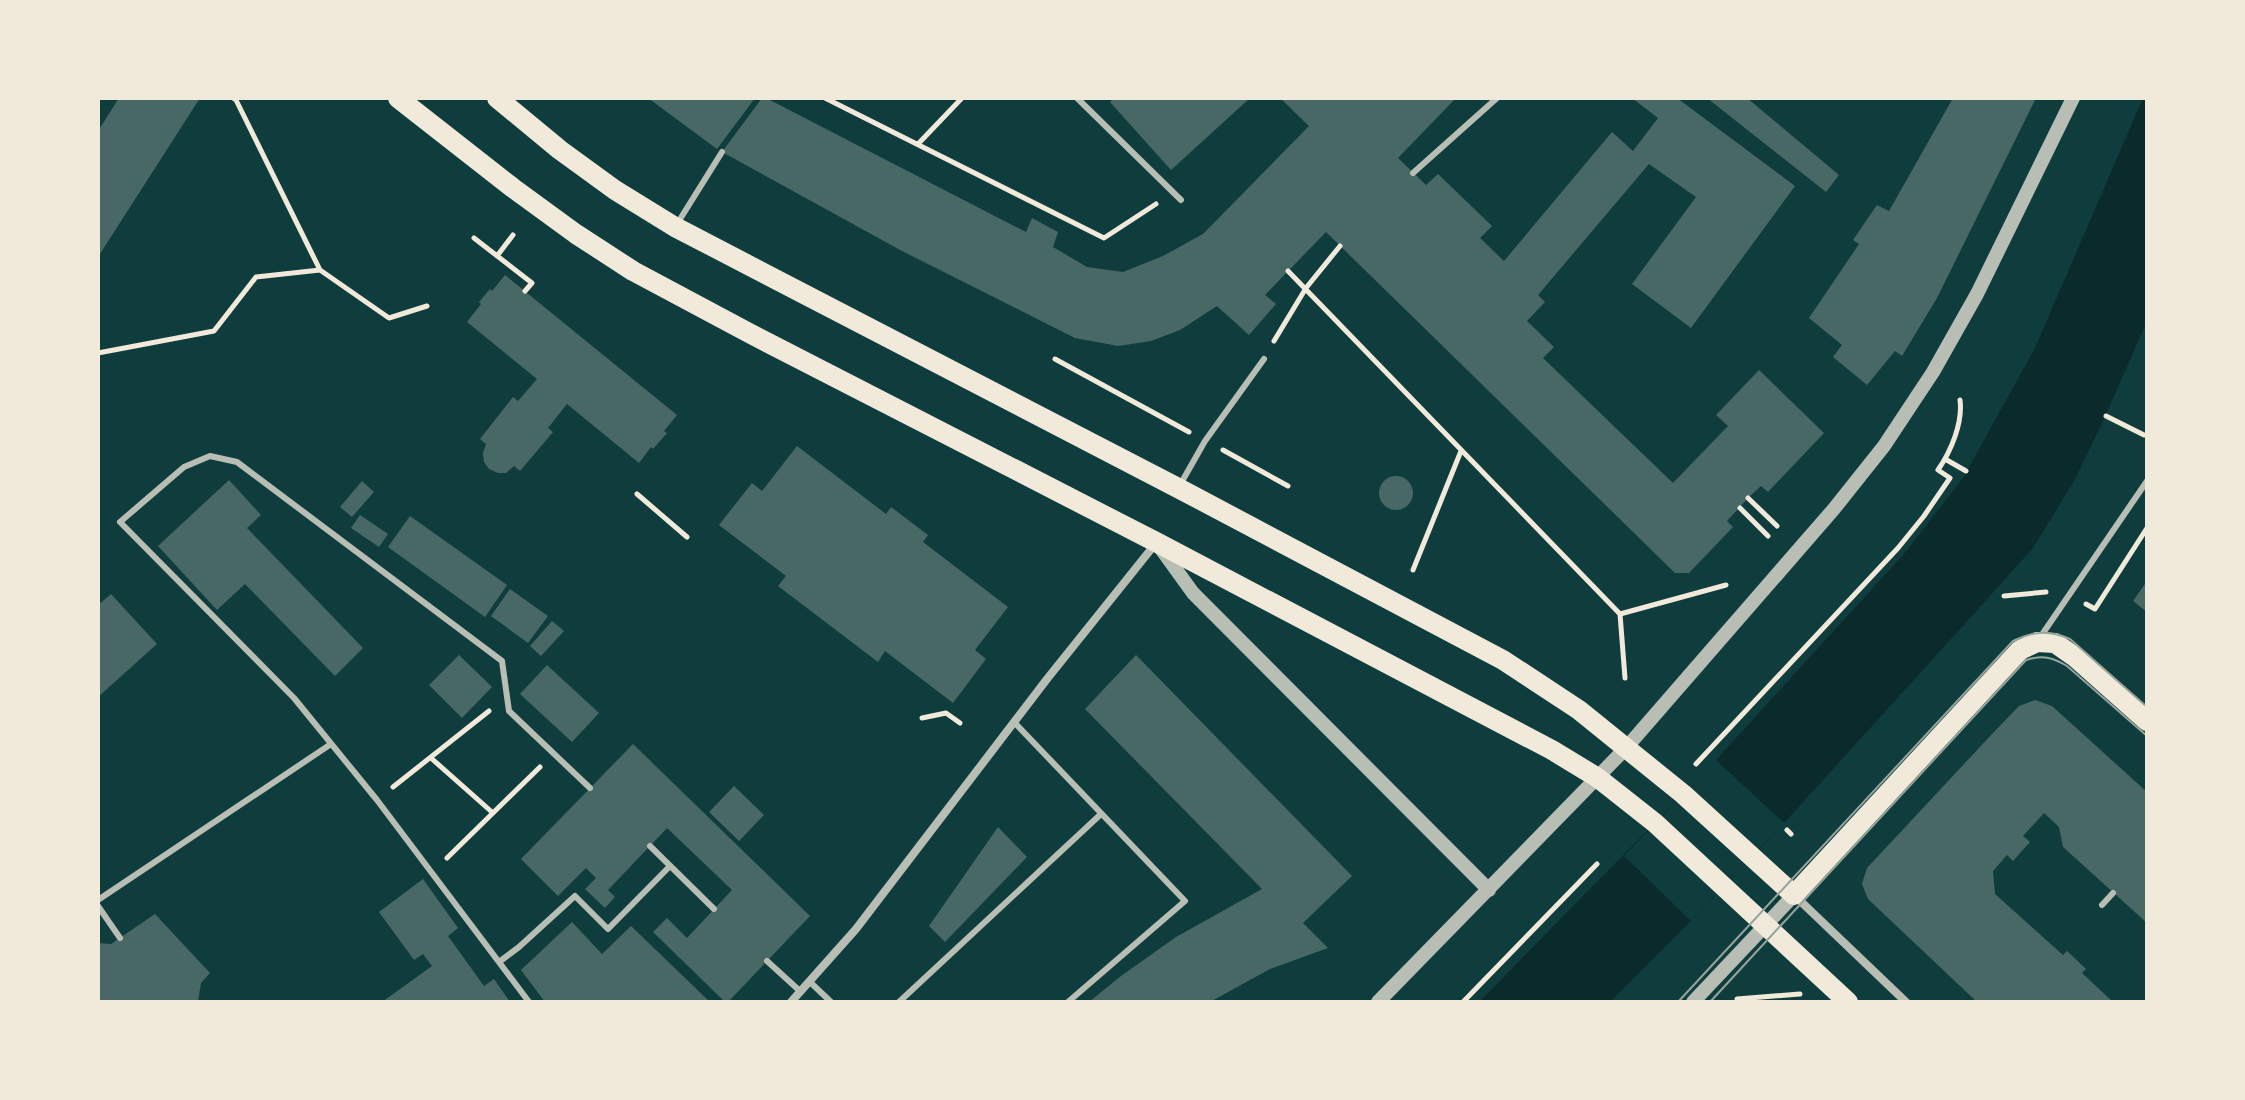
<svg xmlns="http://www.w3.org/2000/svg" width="2245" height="1100" font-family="Spectral,serif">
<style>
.water{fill:#0a2a2b}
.pier{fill:#0f3d3e}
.building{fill:#486865}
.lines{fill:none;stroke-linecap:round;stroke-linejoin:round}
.path{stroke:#f1e9da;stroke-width:5}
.service{stroke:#b8beb3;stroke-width:6}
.minor{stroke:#b8beb3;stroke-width:8}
.tertiary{stroke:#b8beb3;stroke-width:14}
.primary{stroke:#f1e9da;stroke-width:20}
.tram{stroke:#97a49c;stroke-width:2}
</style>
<rect width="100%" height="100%" fill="#0f3d3e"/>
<path class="water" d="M2143,98H2147V321L2103,421L2074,481L2033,548L1971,617L1784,823L1699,913L1610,1002H1479L1705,772L1904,554L1963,478L2035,348Z"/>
<path class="pier" d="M1716,760L1784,823L1691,921L1624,856Z"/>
<path class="building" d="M119,98H200L98,257V131Z
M648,98H755L717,149Z
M762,98H766L1026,232L1032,218L1058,232L1053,247L1087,267L1123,272L1163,256L1203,234L1309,126L1280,98H1456L1398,158L1426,185L1438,174L1492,226L1480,238L1504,261L1612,132L1633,151L1658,118L1632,98H1677L1795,186L1691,328L1632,284L1696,197L1649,164L1538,295L1545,302L1527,321L1554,347L1543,358L1673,483L1728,426L1716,415L1759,370L1824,433L1768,492L1761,486L1748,498L1727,521L1733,527L1689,573H1675L1326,232L1265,295L1276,304L1249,335L1217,306L1180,330L1151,341L1118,346L1075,338L902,251L722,152Z
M1114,98H1250L1171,170L1110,102Z
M1707,98H1747L1839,175L1826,192Z
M1953,98H2036L1937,298L1902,356L1895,351L1867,385L1833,357L1842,345L1809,318L1859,244L1853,240L1877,205L1889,211Z
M505,275L677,415L664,431L667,433L653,449L651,447L639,463L567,404L548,428L553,432L520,471L514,466L506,473H498L489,469L484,462L483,453L486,444L480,439L513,397L518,401L537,379L467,322L481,304L479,302L490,289L492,291Z
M797,446L886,514L891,507L928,535L923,542L1008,607L975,650L986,659L953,703L885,651L878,662L778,586L786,576L719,525L752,483L762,491Z
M1379 493a17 17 0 1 1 34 0a17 17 0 1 1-34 0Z
M229,480L261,515L247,528L363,648L335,676L245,584L217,610L158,546Z
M362,481L374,492L352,517L340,507Z
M360,515L388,534L379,547L351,528Z
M410,516L507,585L485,617L388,547Z
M2147,581V612L2133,601Z
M510,589L548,616L528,643L491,616Z
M111,594L157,644L98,697V605Z
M552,621L564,631L541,656L530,646Z
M459,655L492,687L462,718L429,685Z
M1136,655L1352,876L1303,923L1328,948L1270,969L1210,1002H1089L1121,976L1176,937L1262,889L1085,709Z
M547,665L599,713L572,742L520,694Z
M2035,700L2052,706L2147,792V923L2063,847L2059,827L2044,813L2023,836L2030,842L2021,852L2013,861L2007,855L1993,871L1995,894L2063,955L2067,951L2086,969L2082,973L2113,1002H1977L1868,899L1862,884L1867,868L1993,733L2019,706Z
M633,744L810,916L728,1002H725L653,932L667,918L687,938L732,890L667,828L608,890L615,897L605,908L585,889L596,878L586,868L558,896L521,859Z
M734,786L764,815L739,841L709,812Z
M998,827L1027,857L945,942L929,926Z
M423,879L458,928L448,936L484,986L494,979L510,1002H382L432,966L423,954L414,960L379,912Z
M155,914L210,973L201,983L198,1002H98V943L111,944Z
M572,922L602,954L631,926L710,1002H545L521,970Z"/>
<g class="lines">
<path class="path" d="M233,98L236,100L320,270L389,318L427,306
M825,98L1104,238L1156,204
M918,144L962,98
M474,238L532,283L525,291
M497,256L513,235
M1288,271L1620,614L1625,678
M1274,341L1306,288L1340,246
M98,353L214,331L256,277L320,270
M1055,359L1189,432
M2106,416L2144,435
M1223,450L1288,486
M1945,459L1966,471
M637,494L687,537
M1748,498L1777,526
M1740,508L1768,536
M1413,570L1461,451
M2004,596L2046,592
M2086,604L2095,609L2147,528
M1620,614L1726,585
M922,718L946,713L960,723
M431,758L493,813
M1696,764L1898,548L1924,516L1950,478L1938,470C1951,451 1963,423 1960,400
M393,787L489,711
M1787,830L1791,834
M447,858L540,767
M1737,999L1800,994
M1463,1002L1597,864"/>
<path class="service" d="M1077,98L1181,200
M1413,173L1497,98
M677,224L722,152
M1180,485L1205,441L1264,359
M2039,639L2147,481
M1014,722L1185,901L1068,1002
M650,846L714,909
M98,900L331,744
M2102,905L2113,893
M98,906L120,938
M767,961L801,992
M499,962L519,947L575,896L608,929L670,866
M810,982L831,1002
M529,1002L377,800L294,698L120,522L184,467L210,456L237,462L502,661L509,711L590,788
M899,1002L1101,814"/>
<path class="minor" d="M1794,895L1906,1002
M791,1002L856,929L1047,679L1156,543"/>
<path class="tertiary" d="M1159,546L1193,593L1489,890
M1378,1002L1626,748L1833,510L1884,446L1933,372L1977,294L2073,98
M1693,1002L1794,895"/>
<path class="primary" d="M398,98L513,188L576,234L633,271L751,334L1156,542L1552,750L1598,778L1655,823L1848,1002
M497,98L560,150L615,190L675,227L1178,488L1503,660L1579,710L1626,748L1683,794L1794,895L2020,650L2037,642L2055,643L2075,657L2147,721"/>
<path class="tram" d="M1678,1002L2013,641C2033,631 2049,630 2070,639L2147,707
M1710,1002L2026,660C2043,655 2052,657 2067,666L2147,736"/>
</g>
<rect width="2245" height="1100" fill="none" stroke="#f1e9da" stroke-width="200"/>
</svg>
